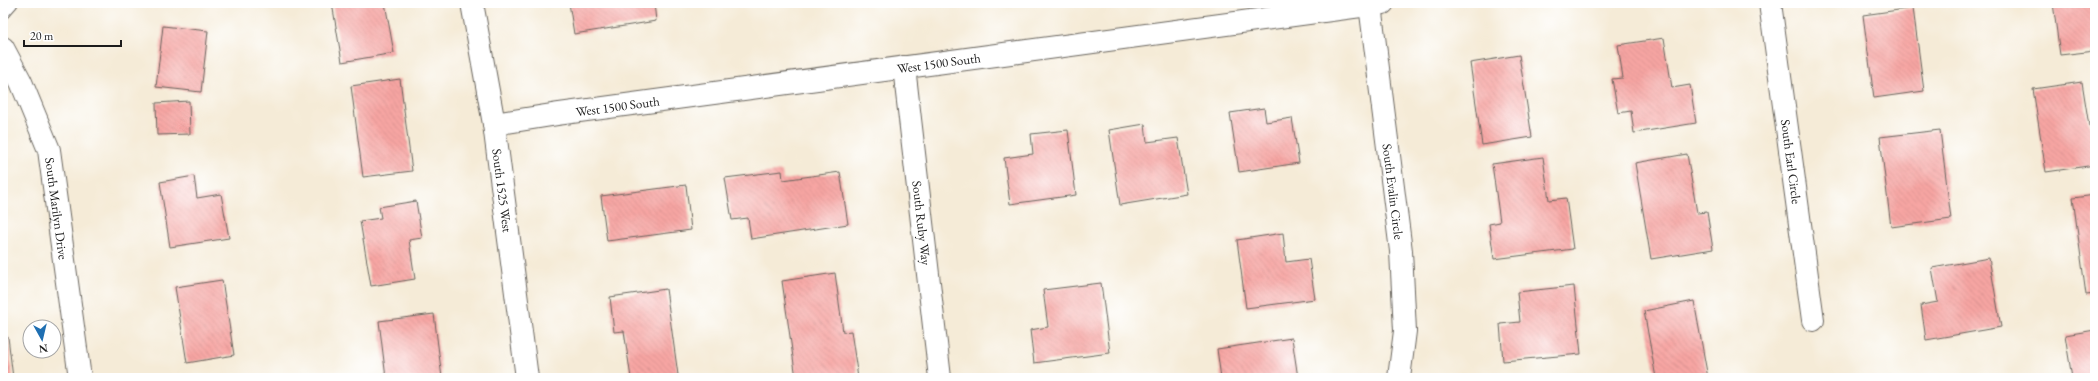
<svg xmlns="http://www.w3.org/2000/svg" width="2098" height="381" font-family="'EB Garamond',serif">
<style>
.building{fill:url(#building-back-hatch)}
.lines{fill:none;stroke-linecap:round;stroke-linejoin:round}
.lane-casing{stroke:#68645d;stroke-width:15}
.street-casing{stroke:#68645d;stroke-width:24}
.lane{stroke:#fff;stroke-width:13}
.street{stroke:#fff;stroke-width:22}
.labels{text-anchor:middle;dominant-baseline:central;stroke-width:3;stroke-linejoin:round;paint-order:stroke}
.street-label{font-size:13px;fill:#1c1c1c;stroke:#fff}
</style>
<defs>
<pattern id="building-back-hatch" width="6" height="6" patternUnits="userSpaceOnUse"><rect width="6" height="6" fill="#f7a5a3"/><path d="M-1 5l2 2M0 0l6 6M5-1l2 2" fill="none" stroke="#d38d8c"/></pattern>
</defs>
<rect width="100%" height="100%" fill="#fff"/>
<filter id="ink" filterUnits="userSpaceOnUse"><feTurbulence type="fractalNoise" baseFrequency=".025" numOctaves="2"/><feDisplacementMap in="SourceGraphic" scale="8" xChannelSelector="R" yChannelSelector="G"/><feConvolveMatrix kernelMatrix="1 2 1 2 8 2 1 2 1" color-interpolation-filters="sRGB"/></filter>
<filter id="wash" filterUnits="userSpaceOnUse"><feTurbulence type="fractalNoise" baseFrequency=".012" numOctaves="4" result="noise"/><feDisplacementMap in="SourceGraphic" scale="16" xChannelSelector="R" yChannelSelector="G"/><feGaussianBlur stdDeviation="0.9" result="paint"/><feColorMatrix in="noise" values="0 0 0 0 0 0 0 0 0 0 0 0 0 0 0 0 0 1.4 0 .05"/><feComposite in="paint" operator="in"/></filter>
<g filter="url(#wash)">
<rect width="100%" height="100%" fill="#f5ebd7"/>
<g id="blocks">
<path class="building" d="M332,3H385L394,53L342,62Z
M569,3H654L656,21L574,34Z
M2053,3H2095V51L2060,55Z
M1913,8L1924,91L1874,98L1863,15Z
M163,26L208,31L201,92L156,87Z
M1664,38L1672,88L1690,85L1696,123L1634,133L1631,111L1618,113L1612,79L1623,78L1618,45Z
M1519,55L1532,137L1482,145L1470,63Z
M400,79L412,171L363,177L351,86Z
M2082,82L2089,126L2095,125V165L2046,172L2033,89Z
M189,101L190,134L157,135L156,103Z
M1264,108L1266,122L1292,118L1299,163L1239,172L1230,113Z
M1145,124L1147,142L1178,138L1187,194L1120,205L1109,130Z
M1068,130L1076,195L1010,204L1004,158L1033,154L1031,134Z
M1940,130L1951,219L1891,227L1880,137Z
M1687,154L1697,213L1707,212L1713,249L1651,259L1635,163Z
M1543,157L1549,200L1566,198L1573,249L1494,259L1489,224L1500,222L1492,164Z
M782,171L783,180L840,172L848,224L751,239L748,218L732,220L725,178Z
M194,176L197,198L221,194L229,238L170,247L160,182Z
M686,185L691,230L607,241L601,196Z
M2095,195V294L2086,295L2073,198Z
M416,201L422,238L409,240L415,279L371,286L360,221L381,218L379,207Z
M1283,233L1286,262L1309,259L1315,299L1246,308L1237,240Z
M1989,258L2001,327L1926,340L1921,305L1938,302L1932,268Z
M835,273L843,332L851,331L858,378H796L782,281Z
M222,280L234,355L187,363L175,287Z
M1101,283L1110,353L1034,363L1030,330L1048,327L1043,290Z
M1574,286L1581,354L1503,361L1500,324L1520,322L1517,292Z
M666,289L678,375L658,378H631L624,331L614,332L610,297Z
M1694,301L1708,378H1656L1644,311Z
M434,314L442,378H386L379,321Z
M2095,330V378H2072L2065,335Z
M8,337L13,378H3V338Z
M1292,338L1298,378H1221L1217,349Z"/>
</g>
</g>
<g filter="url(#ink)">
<use href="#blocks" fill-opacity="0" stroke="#68645d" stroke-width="1"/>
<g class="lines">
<defs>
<path id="lane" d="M3,12L11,3"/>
<g id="street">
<path id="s1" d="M472,3L494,124L527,378"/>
<path id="s2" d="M1770,3L1813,320"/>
<path id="s3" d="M1370,5L1401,251L1405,331L1399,378"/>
<path id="s4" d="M3,48L21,82L49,150L80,378"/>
<path id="s5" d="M904,67L940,378"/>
<path id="s6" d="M494,124L558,114L1383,3"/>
</g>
</defs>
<use href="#lane" class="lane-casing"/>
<use href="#street" class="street-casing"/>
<use href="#lane" class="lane"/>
<use href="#street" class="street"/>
</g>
</g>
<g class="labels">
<g class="street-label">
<text stroke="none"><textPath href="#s6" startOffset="449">West 1500 South</textPath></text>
<text stroke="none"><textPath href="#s6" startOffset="125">West 1500 South</textPath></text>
<text stroke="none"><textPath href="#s2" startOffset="160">South Earl Circle</textPath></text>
<text stroke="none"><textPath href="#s1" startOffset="190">South 1525 West</textPath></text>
<text stroke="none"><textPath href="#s3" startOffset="188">South Evalin Circle</textPath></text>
<text stroke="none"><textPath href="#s4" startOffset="171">South Marilyn Drive</textPath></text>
<text stroke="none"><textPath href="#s5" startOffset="157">South Ruby Way</textPath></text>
</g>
</g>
<rect width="2098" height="381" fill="none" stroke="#fff" stroke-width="16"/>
<g transform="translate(42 339) rotate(172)"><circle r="19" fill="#ffffff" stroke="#a4a4a4"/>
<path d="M0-3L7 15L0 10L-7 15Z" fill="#1f6fb2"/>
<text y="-6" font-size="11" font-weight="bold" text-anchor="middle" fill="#1c1c1c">N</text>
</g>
<path d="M24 40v6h97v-6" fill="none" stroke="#1c1c1c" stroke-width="2"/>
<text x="30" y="40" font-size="12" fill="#1c1c1c" stroke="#ffffff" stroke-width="3" paint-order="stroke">20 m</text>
</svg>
